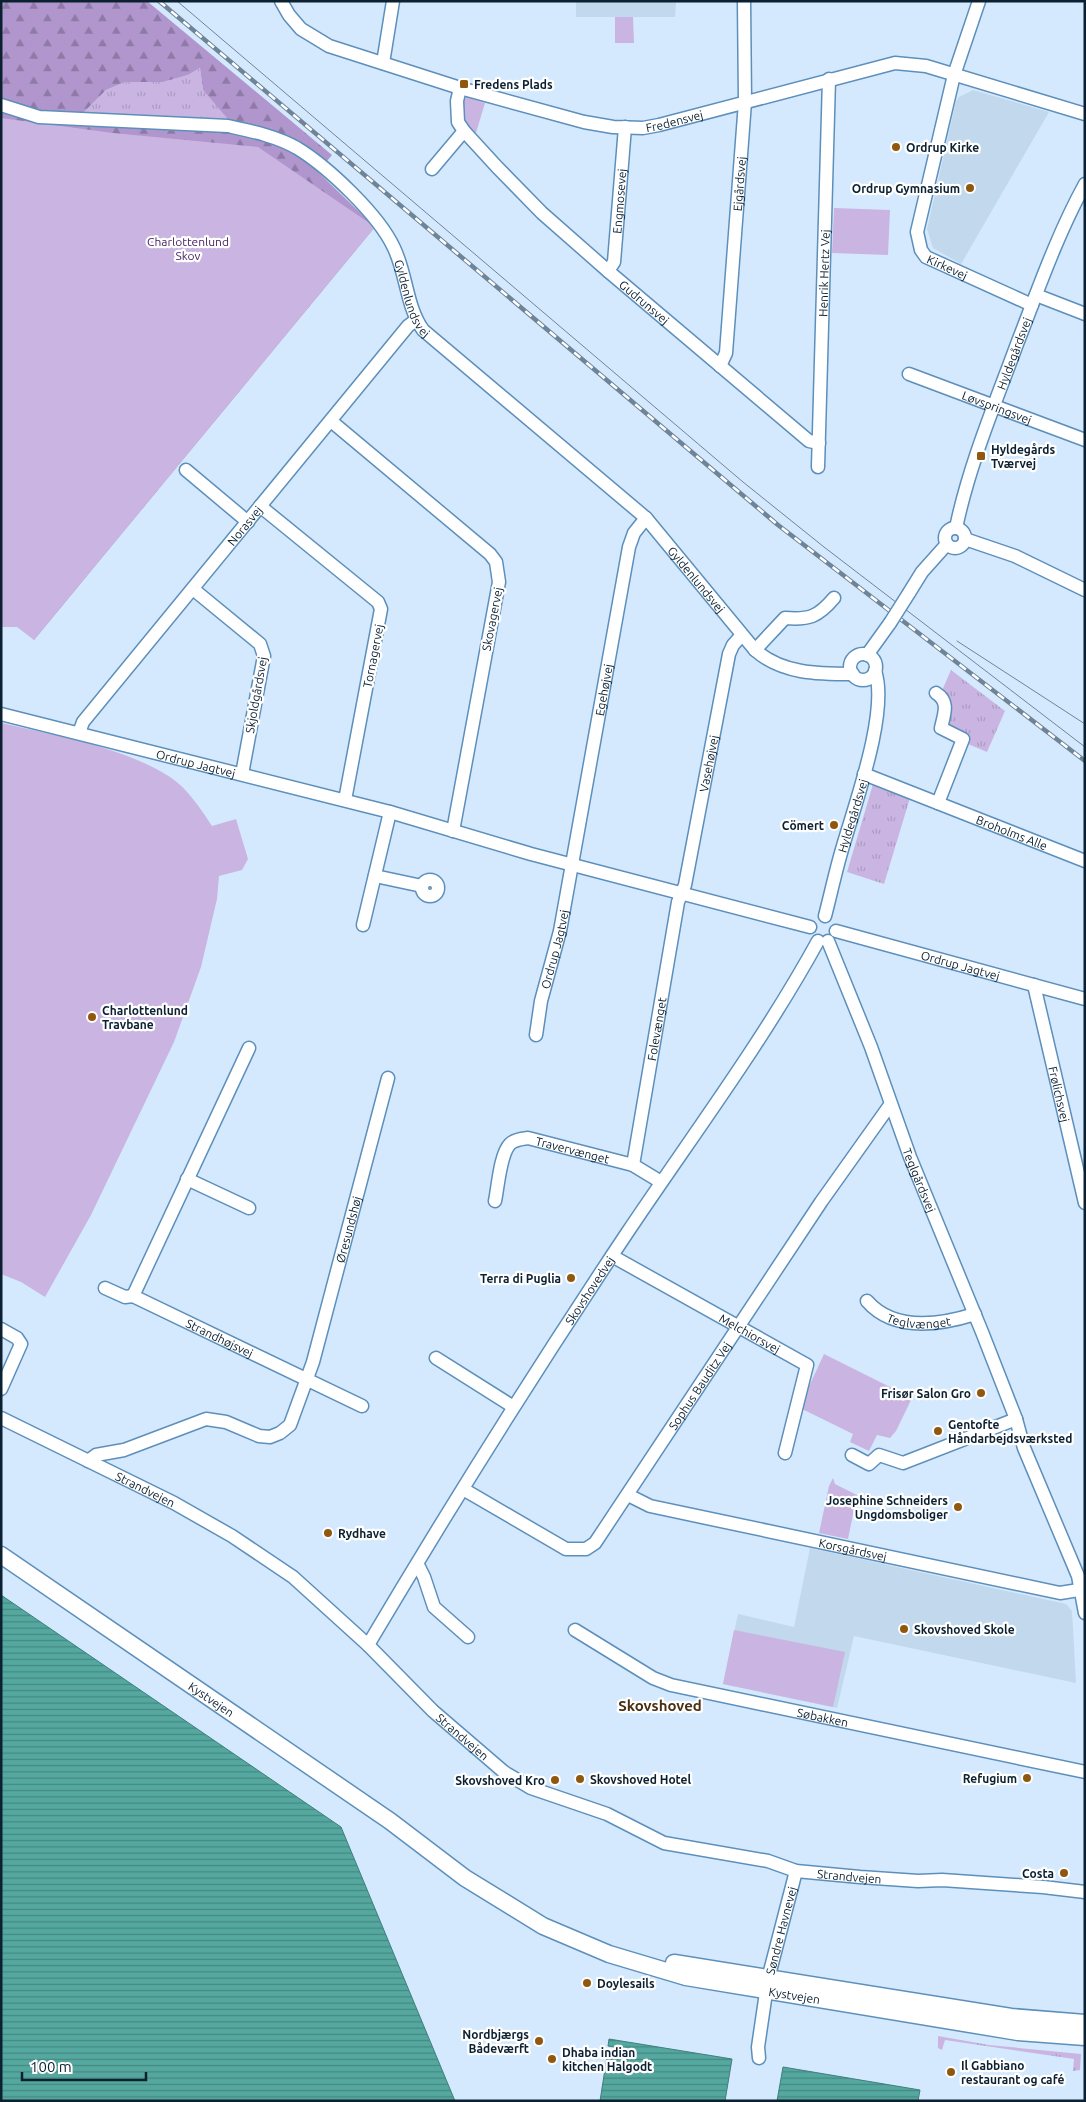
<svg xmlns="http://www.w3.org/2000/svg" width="1086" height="2102" font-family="Ubuntu,sans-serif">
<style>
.built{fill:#c1d8ed}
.grass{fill:url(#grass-tufts)}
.forest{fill:url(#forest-firs);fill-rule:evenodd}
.park{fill:#cab5e2}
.water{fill:url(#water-rules);stroke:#3f7f7e}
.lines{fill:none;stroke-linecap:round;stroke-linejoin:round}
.minor-casing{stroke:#5d8fbb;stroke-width:15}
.major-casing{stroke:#5d8fbb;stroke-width:19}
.minor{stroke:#fff;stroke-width:12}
.major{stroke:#fff;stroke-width:16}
.tram{stroke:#6f8497;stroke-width:1}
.rail-casing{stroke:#6f8497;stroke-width:4.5}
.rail{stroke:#fff;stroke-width:2.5;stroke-dasharray:8;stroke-linecap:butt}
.minor-bridge-casing{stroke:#5d8fbb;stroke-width:15;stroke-linecap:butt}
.minor-bridge{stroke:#fff;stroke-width:12}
.poi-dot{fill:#8f580e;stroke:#fff;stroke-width:2}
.labels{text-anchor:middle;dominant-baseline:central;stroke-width:4.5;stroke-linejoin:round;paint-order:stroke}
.poi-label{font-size:12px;font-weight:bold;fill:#0b2031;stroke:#fff;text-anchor:start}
.street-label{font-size:12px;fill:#0b2031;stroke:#fff}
.park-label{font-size:12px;fill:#401c5c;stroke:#fff}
.quarter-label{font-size:15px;font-weight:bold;fill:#4a2f10;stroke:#fff}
</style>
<defs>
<pattern id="grass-tufts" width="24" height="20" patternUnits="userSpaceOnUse" patternTransform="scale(1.25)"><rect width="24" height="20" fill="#cab5e2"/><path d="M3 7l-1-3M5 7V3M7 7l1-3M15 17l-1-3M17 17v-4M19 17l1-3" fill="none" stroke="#ac9bc2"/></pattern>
<pattern id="forest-firs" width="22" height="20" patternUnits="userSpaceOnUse" patternTransform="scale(1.25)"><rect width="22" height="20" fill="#b196cd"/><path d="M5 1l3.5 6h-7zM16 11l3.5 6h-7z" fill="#8e7aa7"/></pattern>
<pattern id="water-rules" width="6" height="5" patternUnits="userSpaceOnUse" patternTransform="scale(1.25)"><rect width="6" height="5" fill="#55a89f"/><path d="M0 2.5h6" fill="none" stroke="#458882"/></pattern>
</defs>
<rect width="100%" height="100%" fill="#d4e9fd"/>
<path class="built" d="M576,1H676L675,17H576Z
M973,90L1049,112L961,264L933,248L927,229L956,101L959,97Z
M810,1548L1066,1604L1072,1611L1076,1683L854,1636L837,1708L723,1684L738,1614L794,1627Z"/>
<path class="grass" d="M200,68L203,90L229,119L83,113L106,90L125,82H163L188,75Z
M951,670L1005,711L987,752L937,731L945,706L937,702Z
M873,784L910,798L884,884L847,872Z
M938,2036L989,2045L1081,2054L1080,2070L1073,2071L1074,2059L945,2040L942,2050L938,2048Z"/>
<path class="forest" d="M1,1H147L332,155L318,172L375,227L34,640L1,594ZM200,68L203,90L228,119L83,113L106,90L125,82H163L188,75Z"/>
<path class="park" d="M615,17H633L634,43H615Z
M466,97L485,103L475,136C467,125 458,111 466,97Z
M1,118L113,133L258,147L375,227L34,640L17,627H1Z
M834,208L890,210L888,255L832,253Z
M2,723C55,736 124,747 170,777C189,790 200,808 212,826L236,819L248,859L242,870L219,876L217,899L201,967L174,1042L91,1215L45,1297L21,1282L1,1274Z
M824,1354L912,1398L896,1431L890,1438L877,1435L869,1451L850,1442L853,1434L802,1409L806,1393Z
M833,1478L835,1484L857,1495L848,1539L819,1533L829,1486Z
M734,1630L845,1652L833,1707L723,1684Z"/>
<path class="water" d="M1,1595L341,1827L455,2101H1Z
M609,2039L732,2059L725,2101H600L608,2050L631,2054L632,2050L608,2046Z
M783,2067L920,2090L918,2101H777Z"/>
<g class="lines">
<defs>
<g id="minor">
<path id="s1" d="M281,1L289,15L301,29L329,46L460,88L584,122L613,127L643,128L659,125L895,63L926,66L1085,114"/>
<path id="s2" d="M979,1L954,75L917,232L921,250L926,257L1032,305"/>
<path d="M383,63L393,1"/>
<path id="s3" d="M460,88L457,101L458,122L464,131L497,167L542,213L608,271L809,441L819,443"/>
<path id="s4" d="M1,105L39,117L228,126C251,131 276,136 297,148C328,167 379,215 394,248C407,275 406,306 423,330L646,518L755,650C782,674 818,674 853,674"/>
<path d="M432,169L464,131"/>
<path id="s5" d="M608,271L614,262L625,127"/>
<path d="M1036,295L1085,314"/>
<path id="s6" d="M720,366L726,353L745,102L744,1"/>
<path id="s7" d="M909,374L1085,440"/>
<path d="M331,421L490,554L496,562L499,582L453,831"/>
<path id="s8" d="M818,467L829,79"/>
<path d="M186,470L248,522"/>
<path d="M260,506L378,602L381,609L345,800"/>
<path id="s9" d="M956,528C969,465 995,404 1017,344C1038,290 1057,235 1085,184"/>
<circle cx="955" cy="538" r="10"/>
<path d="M965,539L1015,556L1085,590"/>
<path d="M193,589L260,644L264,656L242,774"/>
<path d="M909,593L922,572L947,544"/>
<path d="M755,650L785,618C809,620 818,617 834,598"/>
<circle cx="863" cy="667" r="13"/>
<path d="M867,655L890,623"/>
<path d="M936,693C950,702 944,714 941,728L963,739L938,803"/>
<path id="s10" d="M1,714L390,812L531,854L810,927"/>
<path id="s11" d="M79,733L83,722L408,326L416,320"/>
<path id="s12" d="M864,774L1085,861"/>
<path d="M375,876L422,886"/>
<circle cx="430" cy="888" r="8"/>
<path id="s13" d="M825,916C831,893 836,869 843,846C855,804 889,711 875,671"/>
<path d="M363,925L390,812"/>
<path id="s14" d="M836,931L1085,999"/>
<path id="s15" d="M828,941L871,1047L910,1157L982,1332L1016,1419L1024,1448L1078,1576L1085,1613"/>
<path id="s16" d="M1034,985L1085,1203"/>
<path id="s17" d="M536,1035L541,1001L560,931L629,547L634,533L646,518"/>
<path id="s18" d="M249,1048L133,1296L362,1406"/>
<path id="s19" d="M633,1165L678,902L685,885L729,654L733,645L741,636"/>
<path d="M187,1179L249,1208"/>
<path id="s20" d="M495,1201C498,1187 500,1154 510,1144C515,1139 522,1139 528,1138L633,1165L661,1182"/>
<path id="s21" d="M612,1256L807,1365L785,1453"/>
<path d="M105,1288L125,1297L133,1296"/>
<path id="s22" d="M867,1301C894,1332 940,1325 975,1314"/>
<path d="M1,1329L17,1338L21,1344L1,1389"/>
<path d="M436,1358L512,1406"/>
<path id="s23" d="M1,1418L174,1503L232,1536L293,1577L368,1645L433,1711L504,1772L531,1788L607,1814L664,1843L768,1861L796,1871L860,1877L918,1881L942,1880L1043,1887L1085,1892"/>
<path d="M852,1455L869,1464L879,1455L903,1463L1016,1419"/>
<path id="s24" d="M88,1461L96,1455L124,1450L206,1419L226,1422L259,1436L270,1437L280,1433L290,1425L313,1362L388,1078"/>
<path id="s25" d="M463,1489L566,1549H586L595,1543L821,1202L890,1105"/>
<path id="s26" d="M628,1495L650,1506L1060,1593L1085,1589"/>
<path d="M418,1565L424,1577L434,1607L468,1637"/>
<path id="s27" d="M575,1630L653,1678L671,1685L1085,1772"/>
<path id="s28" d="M368,1645C451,1505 537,1368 627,1233C692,1136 762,1043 818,941"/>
<path id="s29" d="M759,2058L758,2047L768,1979L796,1871"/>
</g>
<g id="major">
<path id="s30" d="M1,1555L390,1821L465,1878L543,1926L609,1954L686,1977L1018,2032L1085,2037"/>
<path d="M674,1963L1011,2017L1085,2023"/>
</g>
</defs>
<use href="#minor" class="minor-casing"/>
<use href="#major" class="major-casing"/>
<use href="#minor" class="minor"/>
<use href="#major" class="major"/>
<path class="tram" d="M177,1L743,482L824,547L1085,747
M957,641L1085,724"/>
<defs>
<path id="rail" d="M159,1L778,525L1085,761"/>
</defs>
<use href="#rail" class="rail-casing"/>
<use href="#rail" class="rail"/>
<defs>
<path id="minor-bridge" d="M890,623L909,593"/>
</defs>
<use href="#minor-bridge" class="minor-bridge-casing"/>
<use href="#minor-bridge" class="minor-bridge"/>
</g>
<g class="poi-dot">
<rect x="459" y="79" width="10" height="10" rx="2.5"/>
<circle cx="896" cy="147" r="5"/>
<circle cx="970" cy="188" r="5"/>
<rect x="976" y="451" width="10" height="10" rx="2.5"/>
<circle cx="834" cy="825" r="5"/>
<circle cx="92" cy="1017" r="5"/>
<circle cx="571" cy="1278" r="5"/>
<circle cx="981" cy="1393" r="5"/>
<circle cx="938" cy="1431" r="5"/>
<circle cx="958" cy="1507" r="5"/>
<circle cx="328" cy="1533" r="5"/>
<circle cx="904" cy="1629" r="5"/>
<circle cx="1027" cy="1778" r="5"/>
<circle cx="580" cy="1779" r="5"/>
<circle cx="555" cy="1780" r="5"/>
<circle cx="1064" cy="1873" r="5"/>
<circle cx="587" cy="1983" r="5"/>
<circle cx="539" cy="2041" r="5"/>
<circle cx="552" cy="2059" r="5"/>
<circle cx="951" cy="2072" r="5"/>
</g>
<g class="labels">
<g class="poi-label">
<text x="474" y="84">Fredens Plads</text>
<text x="906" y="147">Ordrup Kirke</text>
<text x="960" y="188" text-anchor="end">Ordrup Gymnasium</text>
<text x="991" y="449">Hyldegårds<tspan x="991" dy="14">Tværvej</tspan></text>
<text x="824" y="825" text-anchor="end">Cömert</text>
<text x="102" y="1010">Charlottenlund<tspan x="102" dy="14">Travbane</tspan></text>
<text x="561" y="1278" text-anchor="end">Terra di Puglia</text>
<text x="971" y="1393" text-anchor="end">Frisør Salon Gro</text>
<text x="948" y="1424">Gentofte<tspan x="948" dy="14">Håndarbejdsværksted</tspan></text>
<text x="948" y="1500" text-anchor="end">Josephine Schneiders<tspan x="948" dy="14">Ungdomsboliger</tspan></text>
<text x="338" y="1533">Rydhave</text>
<text x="914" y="1629">Skovshoved Skole</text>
<text x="1017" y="1778" text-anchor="end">Refugium</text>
<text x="590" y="1779">Skovshoved Hotel</text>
<text x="545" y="1780" text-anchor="end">Skovshoved Kro</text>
<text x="1054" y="1873" text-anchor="end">Costa</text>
<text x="597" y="1983">Doylesails</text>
<text x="529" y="2034" text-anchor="end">Nordbjærgs<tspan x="529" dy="14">Bådeværft</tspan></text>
<text x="562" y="2052">Dhaba indian<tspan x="562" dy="14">kitchen Halgodt</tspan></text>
<text x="961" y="2065">Il Gabbiano<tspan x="961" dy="14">restaurant og café</tspan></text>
</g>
<g class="street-label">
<text stroke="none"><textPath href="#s1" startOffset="425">Fredensvej</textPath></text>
<text stroke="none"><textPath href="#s6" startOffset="184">Ejgårdsvej</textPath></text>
<text stroke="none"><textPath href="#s5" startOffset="72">Engmosevej</textPath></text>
<text stroke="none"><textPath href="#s2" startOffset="290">Kirkevej</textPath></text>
<text stroke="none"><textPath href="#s8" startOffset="194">Henrik Hertz Vej</textPath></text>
<text stroke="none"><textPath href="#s4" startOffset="496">Gyldenlundsvej</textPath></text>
<text stroke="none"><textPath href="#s3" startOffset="294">Gudrunsvej</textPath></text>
<text stroke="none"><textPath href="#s9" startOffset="184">Hyldegårdsvej</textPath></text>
<text stroke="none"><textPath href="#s7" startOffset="94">Løvspringsvej</textPath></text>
<text stroke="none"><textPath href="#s11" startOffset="266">Norasvej</textPath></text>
<text stroke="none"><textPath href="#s4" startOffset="901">Gyldenlundsvej</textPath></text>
<text transform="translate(492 619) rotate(-79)">Skovagervej</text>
<text transform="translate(373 656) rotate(-79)">Tornagervej</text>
<text stroke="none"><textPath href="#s17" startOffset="352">Egehøjvej</textPath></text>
<text transform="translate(256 695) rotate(-80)">Skjoldgårdsvej</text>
<text stroke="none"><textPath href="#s10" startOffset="201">Ordrup Jagtvej</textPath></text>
<text stroke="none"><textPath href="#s19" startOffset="409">Vasehøjvej</textPath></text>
<text stroke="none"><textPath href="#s13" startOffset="104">Hyldegårdsvej</textPath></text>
<text stroke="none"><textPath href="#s12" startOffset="159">Broholms Alle</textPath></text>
<text stroke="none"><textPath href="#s17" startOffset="88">Ordrup Jagtvej</textPath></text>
<text stroke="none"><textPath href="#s14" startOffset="129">Ordrup Jagtvej</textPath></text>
<text stroke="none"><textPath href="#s19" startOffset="138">Folevænget</textPath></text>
<text stroke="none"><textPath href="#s16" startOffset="112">Frølichsvej</textPath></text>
<text stroke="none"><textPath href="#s20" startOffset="125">Travervænget</textPath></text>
<text stroke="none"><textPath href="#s15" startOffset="256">Teglgårdsvej</textPath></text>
<text stroke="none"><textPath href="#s24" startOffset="421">Øresundshøj</textPath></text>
<text stroke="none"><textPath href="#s28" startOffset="418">Skovshovedvej</textPath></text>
<text stroke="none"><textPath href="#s22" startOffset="58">Teglvænget</textPath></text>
<text stroke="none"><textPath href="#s21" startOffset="158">Melchiorsvej</textPath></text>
<text stroke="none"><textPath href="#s18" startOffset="370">Strandhøjsvej</textPath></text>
<text stroke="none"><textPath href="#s25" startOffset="339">Sophus Bauditz Vej</textPath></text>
<text stroke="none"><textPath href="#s23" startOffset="161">Strandvejen</textPath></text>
<text stroke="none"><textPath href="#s26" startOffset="232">Korsgårdsvej</textPath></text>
<text stroke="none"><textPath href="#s30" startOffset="255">Kystvejen</textPath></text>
<text stroke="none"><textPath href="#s27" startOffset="266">Søbakken</textPath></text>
<text stroke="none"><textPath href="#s23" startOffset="566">Strandvejen</textPath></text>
<text stroke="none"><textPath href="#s23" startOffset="985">Strandvejen</textPath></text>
<text stroke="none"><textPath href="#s29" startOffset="130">Søndre Havnevej</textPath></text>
<text stroke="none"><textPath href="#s30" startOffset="919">Kystvejen</textPath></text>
</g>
<g class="park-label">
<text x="188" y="241">Charlottenlund<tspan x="188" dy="14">Skov</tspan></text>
</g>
<g class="quarter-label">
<text x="660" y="1705">Skovshoved</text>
</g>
</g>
<rect width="1086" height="2102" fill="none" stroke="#0b2031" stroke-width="5"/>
<path d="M22 2072v8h124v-8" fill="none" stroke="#0b2031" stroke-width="2.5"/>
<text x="30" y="2072" font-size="15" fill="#0b2031" stroke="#ffffff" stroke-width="4" paint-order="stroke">100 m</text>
</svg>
